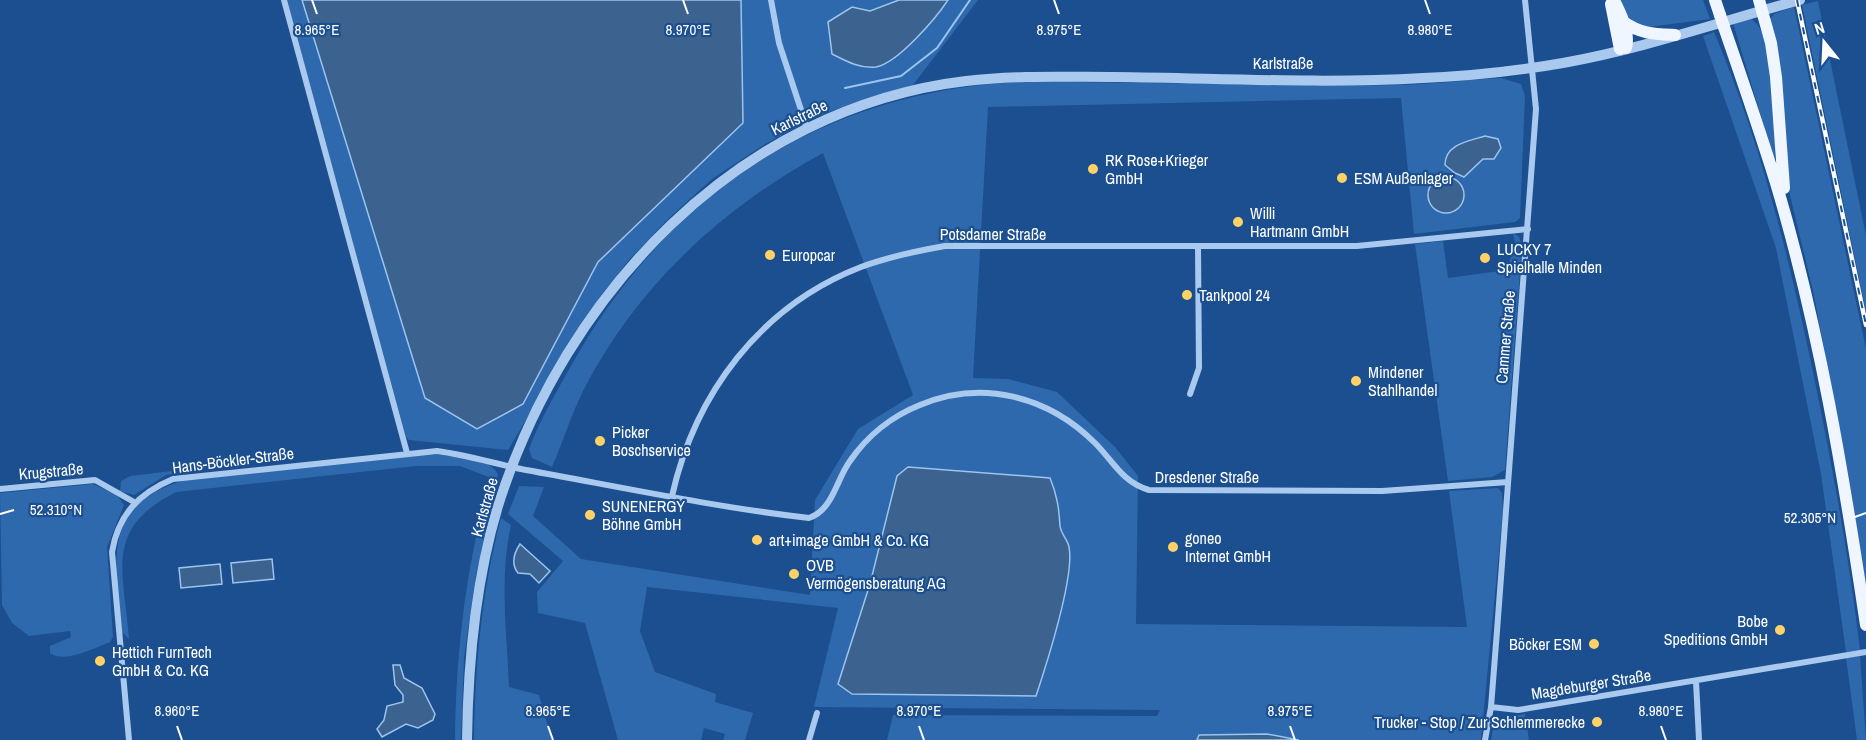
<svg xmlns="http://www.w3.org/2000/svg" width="1866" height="740" font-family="'Archivo Narrow',sans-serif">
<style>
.green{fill:#2e69ad}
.water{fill:#3c6290;stroke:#9cc4f0;stroke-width:1.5}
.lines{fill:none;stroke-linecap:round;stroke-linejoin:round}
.stream{stroke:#9cc4f0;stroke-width:2}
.minor{stroke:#a9c9ee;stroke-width:6}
.tertiary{stroke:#a9c9ee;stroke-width:10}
.primary{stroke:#f0f6ff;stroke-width:12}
.rail-casing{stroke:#fff;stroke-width:4.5}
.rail{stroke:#1b4f8f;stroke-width:2;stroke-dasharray:7;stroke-linecap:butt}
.primary-bridge{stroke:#f0f6ff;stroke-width:12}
.ticks{fill:none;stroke:#fff;stroke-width:2}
.poi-dot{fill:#ffd166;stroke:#1b4f8f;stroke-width:2}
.labels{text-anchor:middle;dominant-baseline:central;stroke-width:4.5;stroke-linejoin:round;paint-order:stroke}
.street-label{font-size:16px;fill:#fff;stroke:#1b4f8f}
.poi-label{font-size:16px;fill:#fff;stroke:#1b4f8f;text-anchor:start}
.ticks-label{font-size:15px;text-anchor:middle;fill:#fff;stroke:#1b4f8f;stroke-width:4.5;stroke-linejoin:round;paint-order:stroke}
</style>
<rect width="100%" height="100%" fill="#1b4f8f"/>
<path class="green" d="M287,0H302L523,404L598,262L743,123L741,0H899L870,11L852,7L894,58L938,15L948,0H978L913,85L864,99L816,117L765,144L712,179L668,219L628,261L599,298L508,450L409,440L406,437Z
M1621,0H1703L1710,19L1641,28L1625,14Z
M1818,1L1866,236V312L1802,5Z
M1794,7L1866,349V587L1849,478L1813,291L1789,191L1768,22L1774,14Z
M1751,19C1777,32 1775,135 1775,163L1733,23Z
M1714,32C1760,140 1789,257 1813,372C1832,464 1849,556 1860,650L1846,652L1821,474L1776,248L1703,36Z
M1501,78L1521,84L1525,96L1520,218L1515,222L1414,234L1401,98L988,107L973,378L1008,379L1057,392L1115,447L1138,476L1136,624L1467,627L1449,491L1498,488L1502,493L1503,510L1481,740H1299L1267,734L1200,735L1197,740H887L893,715L1157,716L1160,710L814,707L838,608L647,587L640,631L655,672L716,694L715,702L753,713L745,740H723L725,734L704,728L701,740H618L585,623L538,613L537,592L563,561L508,514L519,486L544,487L533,516L581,559L810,595L815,500L858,429L913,395L823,153C722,208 636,287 583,391C571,415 563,442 552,467L532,458L529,449C539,422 553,398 567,373C654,213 790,110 973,86C1027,78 1083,83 1138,83C1225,83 1312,86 1399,85C1433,84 1468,80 1501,78Z
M1513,233L1519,237L1522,245L1505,470L1492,477L1448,481L1415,244L1443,241L1448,278L1507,270L1515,242Z
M418,455C441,455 484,452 498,474L476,575L464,658L461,740H455C456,650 466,564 491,478L460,466H416L176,492C103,529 124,571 129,639L122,632C114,559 101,502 189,479Z
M239,463L166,475L134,495L120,491L121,481L130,476Z
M93,484L117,495L124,505L107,547L113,637L110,642C94,648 65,664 50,653V646L71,637L70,631L29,636L12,623L2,605L0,493Z
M501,518L511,525C499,578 507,632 509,687L539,695L552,740H474C475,665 482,590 501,518Z
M1860,656L1866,740H1857L1846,658Z
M1525,714L1529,740H1491L1495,719Z"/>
<path class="water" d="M302,0H741L743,123L598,262L523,404L477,429L425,398Z
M899,0H948C936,18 898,63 876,67C860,69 846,61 832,54L828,22L852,7L870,11Z
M1485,136L1498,139L1501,148L1494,159H1483L1464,177L1455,173L1445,165C1445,144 1469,141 1485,136Z
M1428 195a18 18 0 1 1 36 0a18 18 0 1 1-36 0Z
M908,467L1050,478C1057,495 1059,508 1060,526C1061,534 1068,540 1069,547C1075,576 1046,666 1036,696L852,694L838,684L870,584L897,476Z
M520,544L550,571L539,583L530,574L518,573C511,564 514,553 520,544Z
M272,559L274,579L233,583L231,563Z
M220,564L222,584L181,588L179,568Z
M393,665H400L404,678L422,688L435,714L433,720L418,728L406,724L382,737L377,729L384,720L387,706L403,702V695L395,685Z
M1267,734L1299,740H1197L1199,735Z"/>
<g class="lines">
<path class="stream" d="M845,88L901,76L937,48L970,0"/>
<path class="minor" d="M284,0L407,453
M771,0L779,43L807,128
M1190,394L1199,368L1198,247
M0,489L95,480L134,502
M672,496C695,394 760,306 861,267C888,257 916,251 945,246H1357L1528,229
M1696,681L1699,740
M1491,707L1518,710L1866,652
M129,740L112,552C118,515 139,493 173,479L437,451C467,455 496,464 526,470C620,487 714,507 809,518C833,510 836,480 850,461C867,436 892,416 920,405C982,379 1048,396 1095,443C1113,461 1123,483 1149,490L1382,491L1508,482
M809,740L817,713
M1485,740L1491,707L1497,631L1536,109L1525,0"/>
<path class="tertiary" d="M467,740C468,661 475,582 498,506C565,294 738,108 966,81C1016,75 1066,77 1115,77C1217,78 1321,84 1423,78C1470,76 1517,71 1563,63C1643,49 1722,21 1800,0"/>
<path class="primary" d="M1614,0C1621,15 1630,31 1626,48
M1715,0L1720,15
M1759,0L1771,43L1776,77L1784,188
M1611,4L1620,49
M1624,22C1640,34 1656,34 1675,35
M1724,27C1742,79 1760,131 1776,183C1819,327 1844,477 1866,625"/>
<defs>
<path id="rail" d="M1797,0L1866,325"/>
</defs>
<use href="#rail" class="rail-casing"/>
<use href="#rail" class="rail"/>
<path class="primary-bridge" d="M1720,15L1724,27"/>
</g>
<path class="ticks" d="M312,0L317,14M683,0L688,14M1054,0L1059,14M1425,0L1430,14M0,514L14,510M1852,518L1866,513M177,726L182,740M548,726L553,740M919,726L924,740M1290,726L1295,740M1661,726L1666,740"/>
<g class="poi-dot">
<circle cx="1093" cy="169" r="6"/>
<circle cx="1342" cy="178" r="6"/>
<circle cx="1238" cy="222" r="6"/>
<circle cx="770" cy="255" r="6"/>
<circle cx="1485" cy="258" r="6"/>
<circle cx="1187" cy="295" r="6"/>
<circle cx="1356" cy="381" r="6"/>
<circle cx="600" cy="441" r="6"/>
<circle cx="590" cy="515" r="6"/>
<circle cx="757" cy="540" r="6"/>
<circle cx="1173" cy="547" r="6"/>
<circle cx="794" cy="574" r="6"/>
<circle cx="1780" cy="630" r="6"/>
<circle cx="1594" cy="644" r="6"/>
<circle cx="100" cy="661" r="6"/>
<circle cx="1597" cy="722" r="6"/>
</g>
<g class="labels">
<g class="street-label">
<text x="1283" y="63">Karlstraße</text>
<text transform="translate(799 117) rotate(-26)">Karlstraße</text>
<text x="993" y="234">Potsdamer Straße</text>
<text transform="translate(1505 337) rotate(-85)">Cammer Straße</text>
<text transform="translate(233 460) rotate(-7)">Hans-Böckler-Straße</text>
<text transform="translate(51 471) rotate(-5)">Krugstraße</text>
<text x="1207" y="477">Dresdener Straße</text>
<text transform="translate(484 507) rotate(-74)">Karlstraße</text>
<text transform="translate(1591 684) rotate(-9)">Magdeburger Straße</text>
</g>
<g class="poi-label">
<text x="1105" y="160">RK Rose+Krieger<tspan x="1105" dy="18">GmbH</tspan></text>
<text x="1354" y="178">ESM Außenlager</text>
<text x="1250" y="213">Willi<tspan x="1250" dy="18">Hartmann GmbH</tspan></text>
<text x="1497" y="249">LUCKY 7<tspan x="1497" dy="18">Spielhalle Minden</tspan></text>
<text x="782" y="255">Europcar</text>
<text x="1199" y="295">Tankpool 24</text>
<text x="1368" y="372">Mindener<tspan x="1368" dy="18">Stahlhandel</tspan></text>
<text x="612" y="432">Picker<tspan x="612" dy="18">Boschservice</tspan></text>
<text x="602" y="506">SUNENERGY<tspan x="602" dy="18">Böhne GmbH</tspan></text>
<text x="1185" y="538">goneo<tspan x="1185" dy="18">Internet GmbH</tspan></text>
<text x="769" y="540">art+image GmbH &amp; Co. KG</text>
<text x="806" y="565">OVB<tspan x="806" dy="18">Vermögensberatung AG</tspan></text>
<text x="1768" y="621" text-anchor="end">Bobe<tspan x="1768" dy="18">Speditions GmbH</tspan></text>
<text x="1582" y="644" text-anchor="end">Böcker ESM</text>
<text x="112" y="652">Hettich FurnTech<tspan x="112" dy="18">GmbH &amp; Co. KG</tspan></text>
<text x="1585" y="722" text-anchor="end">Trucker - Stop / Zur Schlemmerecke</text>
</g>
</g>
<g class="ticks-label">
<text x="317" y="35">8.965°E</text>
<text x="688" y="35">8.970°E</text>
<text x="1059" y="35">8.975°E</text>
<text x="1430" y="35">8.980°E</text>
<text x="56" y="515">52.310°N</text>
<text x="1810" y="523">52.305°N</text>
<text x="177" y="716">8.960°E</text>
<text x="548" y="716">8.965°E</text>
<text x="919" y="716">8.970°E</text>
<text x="1290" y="716">8.975°E</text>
<text x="1661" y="716">8.980°E</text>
</g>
<g transform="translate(1824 42) rotate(342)" stroke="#1b4f8f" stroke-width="4.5" paint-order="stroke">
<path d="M0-4.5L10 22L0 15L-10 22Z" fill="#ffffff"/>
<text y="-9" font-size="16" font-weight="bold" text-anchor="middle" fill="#ffffff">N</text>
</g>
</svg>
